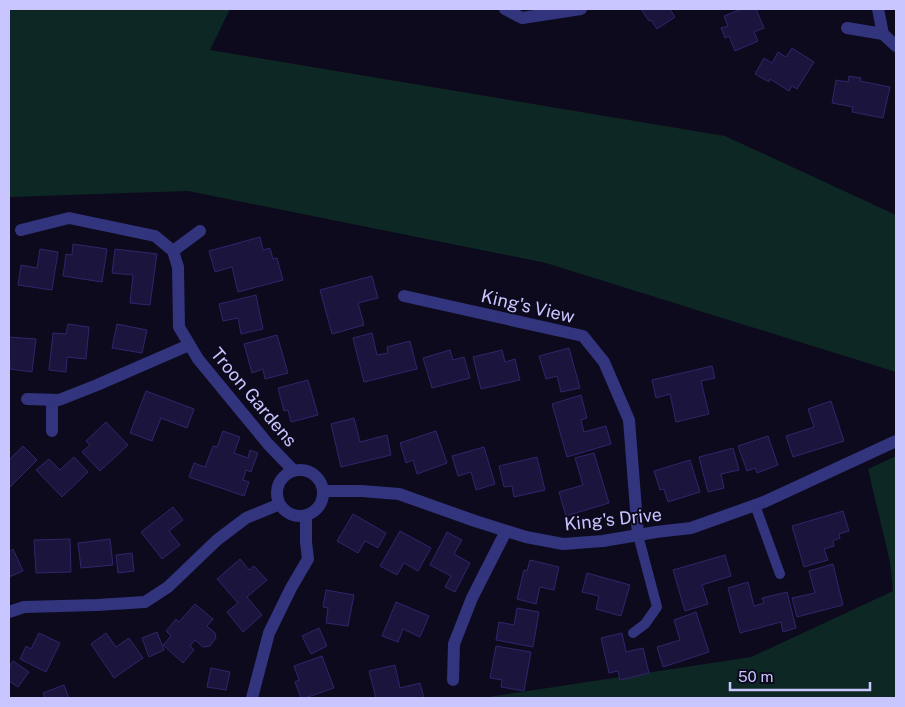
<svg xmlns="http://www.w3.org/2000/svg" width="905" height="707" font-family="'Public Sans',sans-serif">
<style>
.green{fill:#0d2724}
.building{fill:#1b153e;stroke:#2f266c}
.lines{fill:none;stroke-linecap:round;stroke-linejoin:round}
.lane{stroke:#32347e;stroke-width:10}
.street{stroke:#32347e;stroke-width:12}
.labels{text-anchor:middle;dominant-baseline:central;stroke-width:4;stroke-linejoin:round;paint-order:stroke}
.street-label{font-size:18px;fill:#c8c5ff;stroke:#0c0a1c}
</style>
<rect width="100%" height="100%" fill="#0c0a1c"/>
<path class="green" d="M9,9H230L210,50L725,136L896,215V372L546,263L188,191L9,197Z
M896,456V698H482L751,657L893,591L890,562L868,469Z"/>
<path class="building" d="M641,9H670L675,17L657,29L651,20L649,21Z
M742,9H756L764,28L754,32L758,41L735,51L729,36L725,38L721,28L728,26L724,16Z
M792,48L814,62L797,89L792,86L789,91L770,79L769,82L755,74L764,58L772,63L778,52L786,57Z
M849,76L861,78L860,81L890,87L883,118L852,112L853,107L832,103L836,80L848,82Z
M260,237L263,250L270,248L273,259L277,258L283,280L238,292L232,267L215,272L209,251Z
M73,244L107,249L102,282L63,276L66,254L72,255Z
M40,249L58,252L52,290L18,285L21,265L37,268Z
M115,249L157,254L150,305L130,303L133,275L112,273Z
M372,276L378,298L358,303L364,325L332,334L320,290Z
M256,295L263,329L241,334L238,318L223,321L219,304Z
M68,324L89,327L86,359L67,357L66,372L49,370L53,333L66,334Z
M117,324L147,330L142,353L112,348Z
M372,333L377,355L388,353L387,347L410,341L417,369L364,382L353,338Z
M277,335L288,373L265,379L263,369L252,373L244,344Z
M9,337L36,339L32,372L10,369Z
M569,348L580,388L561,392L557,376L546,379L539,356Z
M450,350L453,360L464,357L470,378L432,388L423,358Z
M502,350L505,362L515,359L520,380L481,389L473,357Z
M712,366L715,378L701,381L709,414L676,422L670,394L656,398L652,380Z
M308,380L318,415L291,422L288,410L284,411L278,388Z
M146,391L194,409L187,428L161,418L152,441L130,433Z
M581,395L587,418L581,420L584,432L606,426L611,444L567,457L552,404Z
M831,401L844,441L793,457L786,436L814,427L808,409Z
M354,418L360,442L387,435L391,455L341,467L331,424Z
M106,422L128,445L100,471L82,452L90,445L86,441Z
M223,431L240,437L234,453L248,458L250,450L258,453L251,472L246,470L243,480L249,482L244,496L189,477L194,463L205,467L213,446L217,447Z
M436,431L447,463L417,474L413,460L406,463L400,443Z
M768,436L778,465L757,473L755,468L747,471L738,446Z
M23,446L37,460L9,488V460Z
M484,447L495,484L476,490L471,472L458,476L452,456Z
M733,448L739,470L721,474L724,488L708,492L699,457Z
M594,453L609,503L566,516L559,492L583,485L575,458Z
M74,457L88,472L62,497L36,470L49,459L60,470Z
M537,457L545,490L514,497L512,486L504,487L499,466Z
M690,460L700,492L668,502L664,489L660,490L654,471Z
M173,507L183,520L169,531L180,545L162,559L141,532Z
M843,511L849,531L839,534L840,538L833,541L834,546L824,549L828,560L804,567L792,526Z
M353,514L386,533L378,548L365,541L358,553L337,541Z
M400,531L431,548L418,571L404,563L397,575L380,566Z
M447,532L462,540L454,554L470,563L455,592L445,587L451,576L430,565Z
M70,539L71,572L36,573L34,540Z
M110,539L113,565L81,568L78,543Z
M13,549L23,571L9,577V552Z
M132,553L134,571L118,573L116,555Z
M725,555L731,576L702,585L708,604L685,611L673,570Z
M240,559L249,570L254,566L267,580L247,597L262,615L243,632L227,612L238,603L217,579Z
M530,560L559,567L554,590L540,587L536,604L517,599L524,570L527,571Z
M833,564L843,605L797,617L792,598L815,593L809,571Z
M587,573L630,585L621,616L596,609L599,596L582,592Z
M748,582L754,606L764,603L762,598L787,592L796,628L783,632L781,622L740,633L728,588Z
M326,590L354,595L348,626L326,623L328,608L323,607Z
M396,602L429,616L420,637L403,629L398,642L382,636Z
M195,604L213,619L207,626L215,633L216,638L210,646L203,647L195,640L190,646L194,650L183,663L163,645L171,636L166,631L176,619L179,622Z
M517,608L539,612L533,647L496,640L499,622L514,625Z
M696,612L709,652L663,667L657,647L680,640L674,620Z
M319,628L327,646L311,654L302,636Z
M157,632L164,650L149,657L142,638Z
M39,633L60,643L46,672L20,659L26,646L31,649Z
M106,633L116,647L129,638L143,658L114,678L91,644Z
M622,633L626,652L643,648L649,673L620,680L618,671L609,673L601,638Z
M496,646L531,652L524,691L501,687L502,680L490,678Z
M322,656L334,688L305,698H301L295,682L299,680L294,666Z
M13,661L29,672L18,687L9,681V667Z
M395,665L400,688L420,683L424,698H376L369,671Z
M211,668L230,672L226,690L207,687Z
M64,685L69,698H45L43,693Z"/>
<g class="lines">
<path class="lane" d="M755,505L780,574
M633,633L645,624L657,607L638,535"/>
<path class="street" d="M505,9L522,18L581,9
M878,9L883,34L896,46
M847,28L883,34
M21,230L69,218L155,236L173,251L178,267L179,327L198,359L268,444L294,471
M173,251L200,231
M404,296L583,336L604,362L629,420L638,535
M27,399L59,400L97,385L189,345
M52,431V400
M277 493a23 23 0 1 1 46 0a23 23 0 1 1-46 0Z
M323,491H361L399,494L475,521L526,537L563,544L603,541L656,532L691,528L764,502L896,441
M9,612L24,607L97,605L145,602L168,587L217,540L246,518L280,504
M453,680L454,644L472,598L506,531
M252,698L269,633L291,588L308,559L306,542V515"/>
</g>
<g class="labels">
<g class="street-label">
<text transform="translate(528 306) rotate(13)">King's View</text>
<text transform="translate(254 397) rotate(50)">Troon Gardens</text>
<text transform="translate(613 519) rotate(-6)">King's Drive</text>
</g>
</g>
<rect width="905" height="707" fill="none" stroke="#c8c5ff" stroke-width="20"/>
<path d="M730 682v8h140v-8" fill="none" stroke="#c8c5ff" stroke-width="2.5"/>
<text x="738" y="682" font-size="15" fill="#c8c5ff" stroke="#0c0a1c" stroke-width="4" paint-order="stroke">50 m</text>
</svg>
